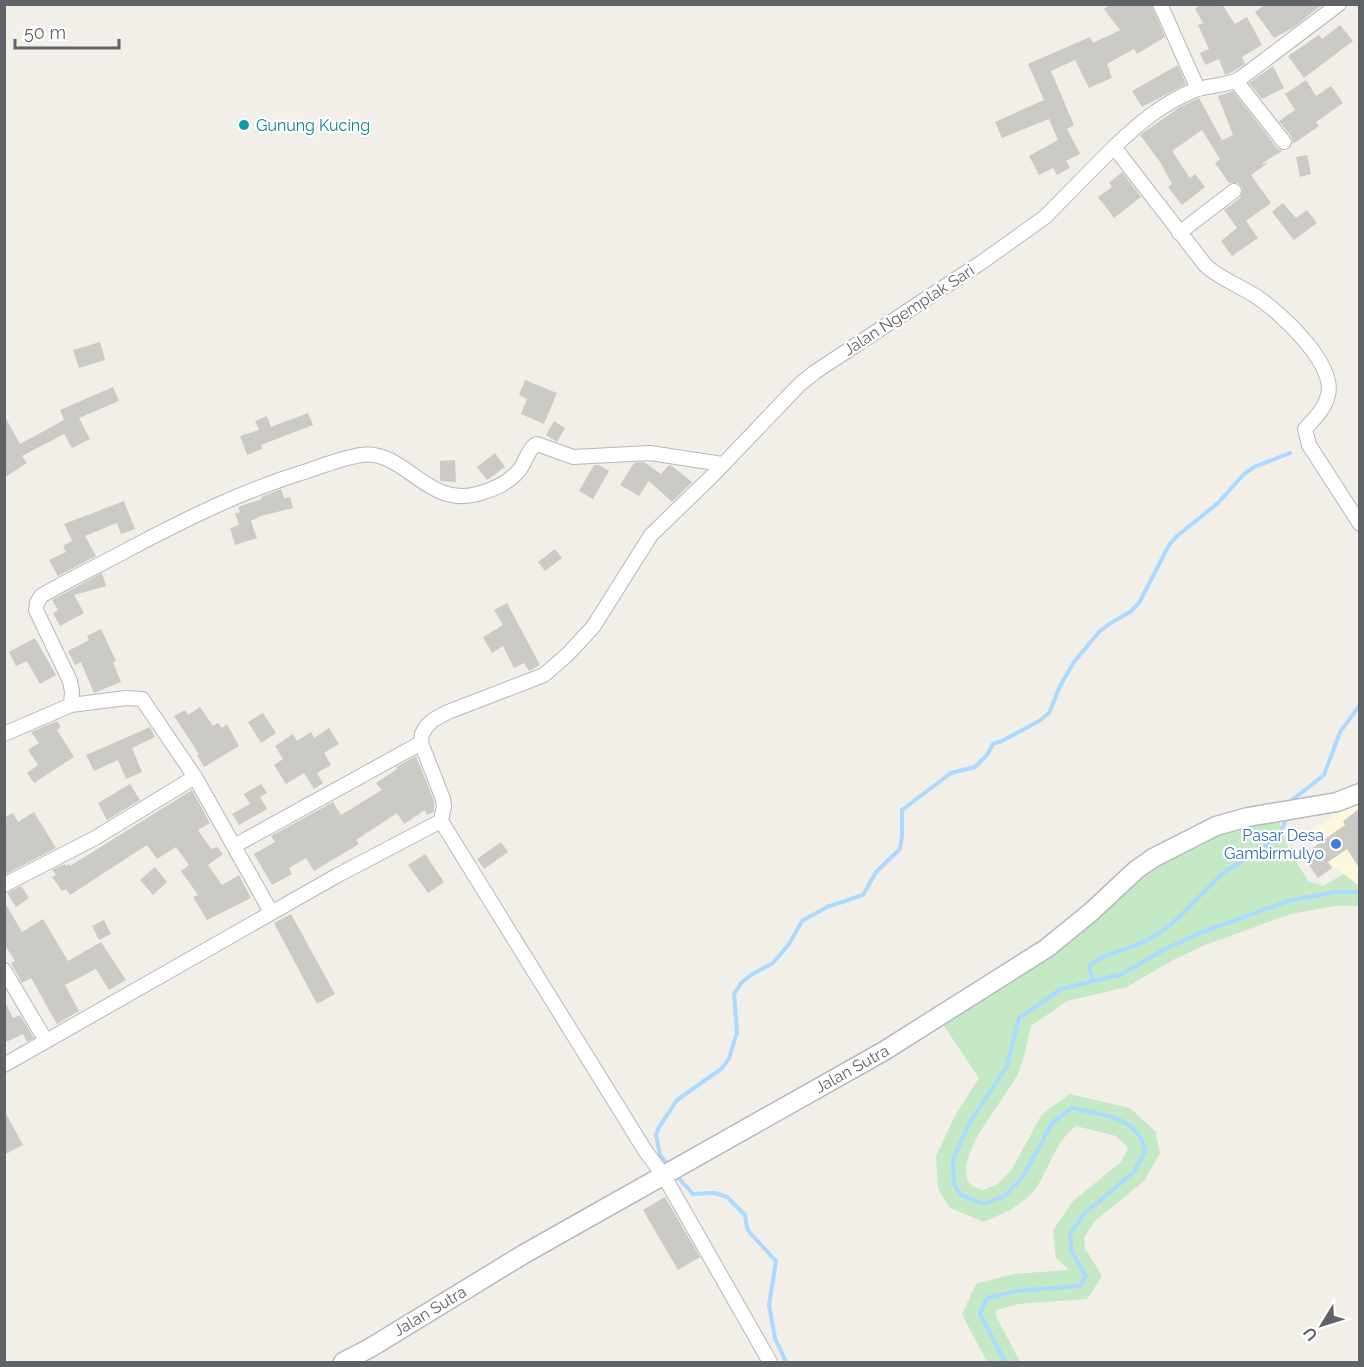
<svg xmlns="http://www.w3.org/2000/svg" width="1364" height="1367" font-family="Raleway,sans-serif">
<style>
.commercial{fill:#fef7e0}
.green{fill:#c5e8c5}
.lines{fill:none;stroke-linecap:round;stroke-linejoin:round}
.stream{stroke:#aadaff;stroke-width:4}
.building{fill:#cccac5}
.street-casing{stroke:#b5b8bc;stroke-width:16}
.secondary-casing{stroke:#b6babf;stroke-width:21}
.street{stroke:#fff;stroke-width:14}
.secondary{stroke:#fff;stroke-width:18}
.culture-dot{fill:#0f9aa8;stroke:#fff;stroke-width:2}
.shop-dot{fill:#3f7fe0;stroke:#fff;stroke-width:2}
.labels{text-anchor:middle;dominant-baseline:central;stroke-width:4.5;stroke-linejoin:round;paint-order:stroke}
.culture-label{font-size:16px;fill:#0d838f;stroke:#fff;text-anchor:start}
.street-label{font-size:16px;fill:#5f6368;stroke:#fff}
.shop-label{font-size:16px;fill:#366cbe;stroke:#fff;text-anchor:end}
</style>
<rect width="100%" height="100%" fill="#f1efe8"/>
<path class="commercial" d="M1359,800V886L1319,856L1305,833Z"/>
<path class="green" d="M1278,818L1288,848L1308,881L1323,886L1344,874L1359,886V906H1336L1291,914L1205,945L1171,961L1127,987L1067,1001L1031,1026C1027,1041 1025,1057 1019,1071C1008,1097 955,1152 968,1181C970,1186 978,1188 983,1190L998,1184L1012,1169L1042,1114L1070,1094L1130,1108L1155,1131L1160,1153L1144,1181L1095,1221L1084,1238L1085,1248L1102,1276L1087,1299L1018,1304L997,1310L995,1314L1020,1362H987L962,1314L976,1284L1013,1274L1069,1270L1056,1258L1053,1230L1073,1201L1121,1162L1128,1148L1116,1136L1076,1126C1057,1140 1050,1165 1038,1185C1025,1205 1004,1213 984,1222L950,1208L938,1189L936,1156L956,1114L979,1078L942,1023L1140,874L1218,832Z"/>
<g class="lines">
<path class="stream" d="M1291,805L1292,800L1324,775L1340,732L1360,705
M1093,981L1090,970V965C1109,951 1133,949 1153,937C1182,920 1199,893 1225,872C1241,860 1260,853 1275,839C1281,833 1285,823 1288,815
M670,1167L660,1155L656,1135L658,1129L677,1100L721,1069L729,1059L737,1032L734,994L741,983L751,975L773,963L789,944L802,921L827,907L863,895L876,872L900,849L902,836V810L951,773L975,767L987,755L993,744L1002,741L1039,721L1049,713L1060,686L1074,662L1099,632L1109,624L1130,612L1139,603L1169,545L1177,536L1218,503L1244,474L1254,467L1290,453
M676,1175L693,1194L715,1193L727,1197L745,1215L747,1228L750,1233L776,1261L769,1305L775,1338L786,1362
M1005,1362L980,1314L987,1298L1016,1291L1080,1286L1086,1276L1072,1252L1070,1234L1085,1213L1134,1172L1145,1151C1138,1116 1102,1115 1072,1108L1052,1123L1023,1177L1006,1195L984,1204L961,1195L954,1184L953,1159L970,1122L1007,1066L1019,1018L1061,989L1122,974L1165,949L1200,933L1288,901L1335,892H1360"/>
</g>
<path class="building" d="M1110,4H1151L1165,37L1137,54L1134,49L1107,64L1112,78L1089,88L1075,60L1051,71L1074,125L1067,129L1080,154L1066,161L1070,168L1057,175L1053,168L1039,175L1029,156L1058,140L1049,119L1002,138L995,122L1044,100L1028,64L1090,37L1093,43L1120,30L1104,9Z
M1201,4H1222L1235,24L1247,17L1262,45L1242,57L1245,64L1232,72L1225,75L1219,59L1205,65L1200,53L1209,49L1198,25L1203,23L1195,9Z
M1266,4H1323L1293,28L1274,38L1255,12Z
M1340,25L1353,41L1304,78L1288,56L1319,35L1322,39Z
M1178,65L1186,84L1142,107L1132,91Z
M1273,66L1284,88L1262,99L1249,83Z
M1306,80L1316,96L1331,86L1343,103L1316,122L1319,126L1293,144L1291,136L1279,121L1295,110L1285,94Z
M1233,91L1277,148L1282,151L1261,164L1268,163L1251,175L1271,203L1246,221L1258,238L1232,256L1221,241L1237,228L1224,210L1240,198L1243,189L1238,183H1229L1215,163L1220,159L1202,130L1172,151L1190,178L1195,174L1205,187L1182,205L1168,187L1172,184L1160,162L1140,135L1180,107L1199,98L1222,140L1233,135L1218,96Z
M1307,155L1311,174L1300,177L1296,157Z
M1122,172L1141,197L1114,218L1098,197L1112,187L1109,183Z
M1283,203L1296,218L1307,210L1317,223L1294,240L1272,212Z
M100,342L105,360L79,368L73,350Z
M525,380L557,393L544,424L521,414L527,399L519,395Z
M113,387L119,401L79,418L90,439L72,448L64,434L22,456L27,463L4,478V415L20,444L64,420L60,410Z
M308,413L313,425L261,445L262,449L247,455L240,436L259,430L255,421L267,416L271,427Z
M554,421L565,428L557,442L546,435Z
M495,453L505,467L487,480L477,467Z
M455,460L456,482L440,481V461Z
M644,462L661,474L669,465L672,466L692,482L672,502L649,481L639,496L620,485L634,463Z
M594,465H599L609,471L593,499L579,491Z
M281,489L284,498L290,497L293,508L261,516L251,521L257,538L235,545L230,528L239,525L235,514L240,512L238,507L262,499L261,497Z
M124,501L135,529L121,534L117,523L85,536L96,556L58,576L49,560L66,552L63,546L72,541L64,524Z
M555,549L562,558L545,571L538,562Z
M102,573L106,586L74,595L84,613L60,626L53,613L58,610L52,600Z
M507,603L540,665L529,671L524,663L514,668L503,646L492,653L483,637L503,625L494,610Z
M101,629L116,661L113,662L121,682L94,693L81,662L75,665L68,651L89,640L87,636Z
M35,638L56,675L40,684L27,661L16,666L9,652Z
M200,707L213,726L218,723L222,728L227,724L239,746L204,767L197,755L199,754L174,716L185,710L188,715Z
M263,713L276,733L261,743L248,722Z
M57,721L61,727L57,730L74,757L34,783L27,773L38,765L28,750L39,743L31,732Z
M150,727L155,737L132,748L142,772L126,779L118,760L94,771L86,755Z
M329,728L339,744L324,753L331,765L317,773L323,783L314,789L304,773L286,784L274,765L283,759L275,746L293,734L297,741L311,732L314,738Z
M416,756L434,801V812L427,815L425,810L404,824L397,813L356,840L359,844L314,871L306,858L289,868L292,874L272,885L254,854L275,842L271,836L333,802L341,815L382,790L376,783L397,769L396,767Z
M130,784L140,800L107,820L98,803Z
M261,784L267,793L260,797L267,809L239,825L232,814L250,804L244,794Z
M192,790L210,823L198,830L211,849L217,847L223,854L208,865L222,885L239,875L251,898L207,920L193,897L198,895L181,871L189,865L176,847L157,859L147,845L70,895L66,889L62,891L52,877L56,875L52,870L65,864L66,866L69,864L70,866Z
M1359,809V868L1347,849L1328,862L1332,868L1318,878L1302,855L1345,825L1343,821Z
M34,812L56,848L4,875V818L13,813L18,822Z
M501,842L508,852L484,869L477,859Z
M425,854L444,882L428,893L408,865Z
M155,867L167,882L153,895L140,880Z
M21,886L29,898L16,907L7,893Z
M4,901L22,932L43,919L68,961L101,942L126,980L109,990L96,969L65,985L79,1011L57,1024L31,978L22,983L11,963L15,961L4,944Z
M291,914L335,994L317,1004L274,923Z
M104,920L111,934L99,940L92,926Z
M4,1000L13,1018L20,1015L34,1038L27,1042L23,1034L4,1043Z
M4,1110L23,1145L4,1155Z
M665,1197L700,1257L678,1270L643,1210Z"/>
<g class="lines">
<defs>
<path id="street" d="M1160,4L1198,89
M1236,81L1284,142
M1114,147C1139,123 1163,103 1195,90C1210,85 1228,86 1241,78L1339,4
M1179,233L1234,191
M71,705L72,692L70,681L36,610L37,603L41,596C70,579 100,565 129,549C186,519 242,491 304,472C322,466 342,458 361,455C405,449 427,508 477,494C493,490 510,482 520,469C526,461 529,447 537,444L573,457L650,453L722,464
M4,734L71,705L126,698L142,699L195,777L271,912
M441,821L444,806L443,799L421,743L422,734L426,727L433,720L448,712L544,675L568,654L593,627L651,535L713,475L800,384L815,372L982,262L1045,217L1114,147L1206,266C1221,279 1240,286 1257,297C1281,313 1336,364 1328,395C1325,409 1314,419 1305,429L1309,445L1360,524
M234,846L421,743
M4,885L95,838L195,777
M4,970L46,1041
M4,1065L338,875L441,821L646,1152L664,1176L770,1362"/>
<path id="secondary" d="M343,1362L370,1348L524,1254L884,1051L1047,948L1091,912L1136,870L1153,858L1216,826L1248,817L1337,802L1360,793"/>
</defs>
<use href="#street" class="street-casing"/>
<use href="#secondary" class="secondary-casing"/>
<use href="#street" class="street"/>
<use href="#secondary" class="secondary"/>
</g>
<circle class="culture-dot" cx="244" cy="125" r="6"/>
<circle class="shop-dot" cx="1336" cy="844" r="6"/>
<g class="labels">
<g class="culture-label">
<text x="256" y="125">Gunung Kucing</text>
</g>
<g class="street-label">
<text transform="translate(909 310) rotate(-33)">Jalan Ngemplak Sari</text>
<text transform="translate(852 1069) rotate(-29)">Jalan Sutra</text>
<text transform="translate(430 1311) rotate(-31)">Jalan Sutra</text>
</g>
<g class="shop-label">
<text x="1324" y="835">Pasar Desa<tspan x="1324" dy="18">Gambirmulyo</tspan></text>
</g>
</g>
<rect width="1364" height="1367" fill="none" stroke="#5f6368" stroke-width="12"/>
<g transform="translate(1322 1325) rotate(232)" stroke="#ffffff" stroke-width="4.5" paint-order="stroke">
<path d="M0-4.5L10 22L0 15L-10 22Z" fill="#5f6368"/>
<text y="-9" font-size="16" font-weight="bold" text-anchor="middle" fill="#5f6368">U</text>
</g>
<path d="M15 39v9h104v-9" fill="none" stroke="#5f6368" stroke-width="3"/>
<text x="24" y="39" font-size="18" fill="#5f6368" stroke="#ffffff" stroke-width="4.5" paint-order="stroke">50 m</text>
</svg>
